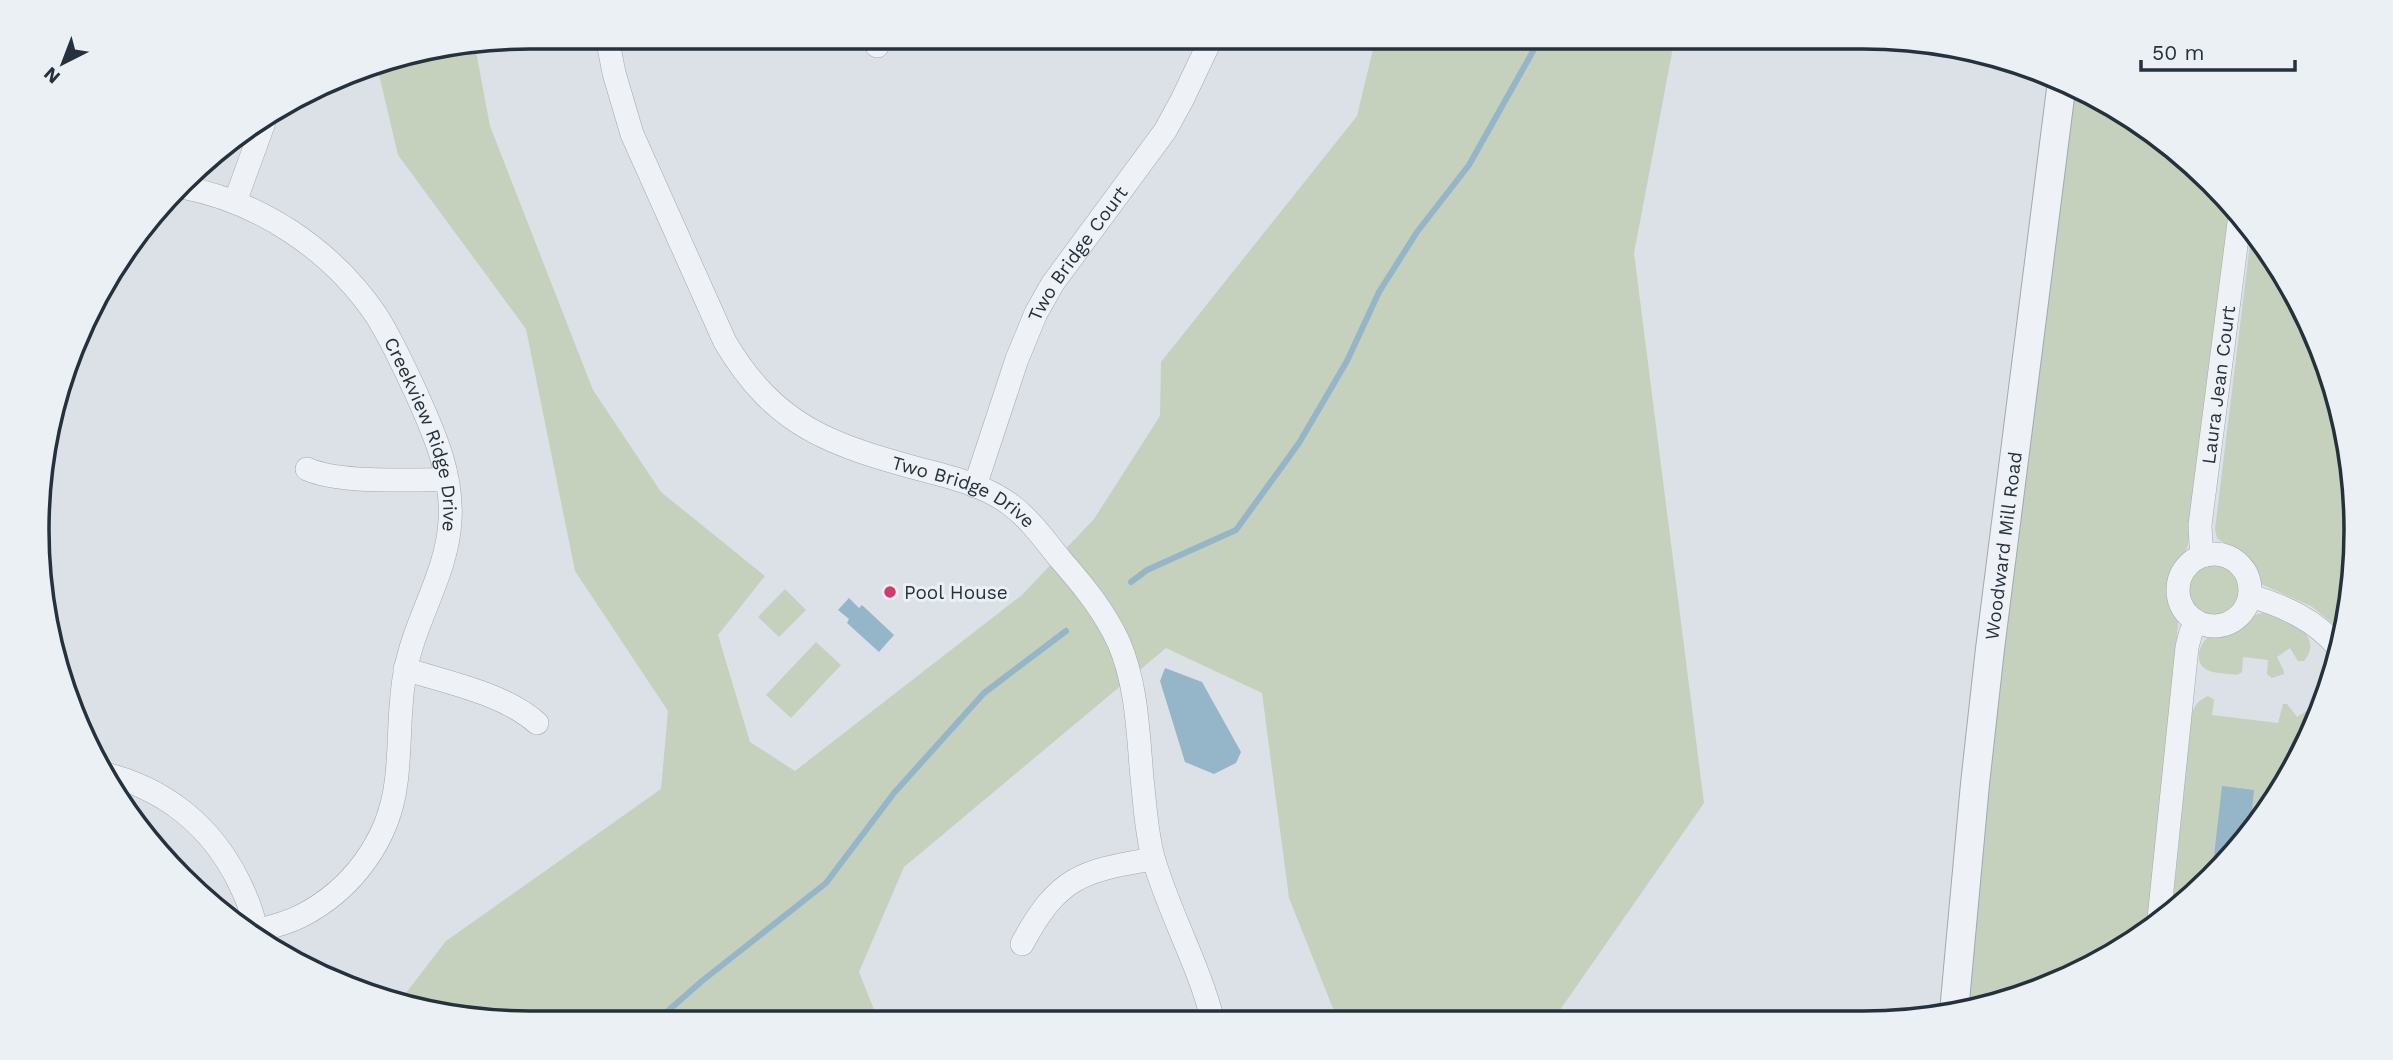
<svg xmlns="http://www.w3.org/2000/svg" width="2393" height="1060" font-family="'Work Sans',sans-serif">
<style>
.green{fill:#c5d1bc}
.water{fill:#95b6c8}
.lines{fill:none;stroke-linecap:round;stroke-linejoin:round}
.stream{stroke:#95b6c8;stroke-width:6}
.minor-casing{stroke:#a1a9b0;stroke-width:24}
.tertiary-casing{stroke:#a1a9b0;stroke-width:30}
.minor{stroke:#eef1f5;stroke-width:23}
.tertiary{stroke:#eef1f5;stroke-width:28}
.poi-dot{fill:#d13a69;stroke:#ebf0f4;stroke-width:2.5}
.labels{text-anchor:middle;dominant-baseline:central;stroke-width:6;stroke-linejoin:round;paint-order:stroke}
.street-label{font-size:19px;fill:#25313d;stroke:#ebf0f4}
.poi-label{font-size:19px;fill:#25313d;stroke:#ebf0f4;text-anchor:start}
.rim{fill:none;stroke:#25313d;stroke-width:3.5}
</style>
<rect width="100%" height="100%" fill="#dbe1e6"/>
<path class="green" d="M1376,37H1675L1634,253L1704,803L1553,1020L1338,1021L1289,898L1262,693L1166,648L904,867L859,972L879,1022L530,1023L399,1002L446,941L661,789L668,711L575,571L526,329L398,155L376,62L475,46L490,126L593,390L661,492L765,576L718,635L750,742L795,771L1022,595L1094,519L1160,416L1161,362L1357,116Z
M2072,86L2110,103L2189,159L2231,205L2188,545C2184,559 2171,569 2169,585C2167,599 2176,609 2178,622C2178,628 2177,634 2177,639L2147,926L2052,986L1966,1009L1971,915Z
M2252,228L2306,312L2340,403L2355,498L2352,595L2343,632L2311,606L2263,585L2256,579L2244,558L2217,538L2215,529Z
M2185 590a28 28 0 1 1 56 0a28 28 0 1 1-56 0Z
M785,589L806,610L779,637L758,617Z
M2263,613C2285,617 2326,634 2304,661H2298L2290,648L2277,657L2284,671V674L2272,678L2267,674L2268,660L2243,657L2242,672L2237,675C2223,673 2197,675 2199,655C2199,650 2202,644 2205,640C2213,633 2222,635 2231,631C2243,625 2249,615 2263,613Z
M816,642L841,665L791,718L766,695Z
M2208,696L2214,700L2212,715L2278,723L2283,704H2287L2297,717L2326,698L2273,804L2188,901L2172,911L2191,718C2193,707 2197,701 2208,696Z"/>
<path class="water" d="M849,598L859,608L862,605L894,635L879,652L847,623L849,619L838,610Z
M1165,668L1202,682L1241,752L1236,763L1214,774L1185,762L1160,681Z
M2222,786L2254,790L2250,830L2227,857L2214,856Z"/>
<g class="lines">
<path class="stream" d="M1131,582L1147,570L1236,530L1299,443L1347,361L1379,292L1417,232L1469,165L1541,37
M654,1023L702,981L826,883L894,793L984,693L1066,631"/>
<defs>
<g id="minor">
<path id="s1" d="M607,37L614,73L632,134L725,342C776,428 832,445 923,470C954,478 986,486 1011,505C1031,520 1046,542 1061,560C1083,585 1105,612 1119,643C1137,685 1138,733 1142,778C1145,804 1146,831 1153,857C1169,913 1199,965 1213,1021"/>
<path d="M877,46L883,37"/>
<path id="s2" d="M182,187C260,202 331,249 376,315C392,340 404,367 417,395C435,435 453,476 450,521C447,575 414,620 405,673C398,710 401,747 396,783C389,840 352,890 301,916C287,923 272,927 256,931"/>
<path d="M235,202L267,114"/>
<path d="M307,469C341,484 409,479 447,480"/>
<path id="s3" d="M975,486L1017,359L1036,313L1053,283L1165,131L1182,100L1212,37"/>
<circle cx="2214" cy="590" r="36"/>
<path id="s4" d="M2205,555L2201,545L2200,525L2240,215"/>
<path d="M2250,596C2285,606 2315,620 2339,648"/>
<path d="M405,669C448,683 503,693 537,723"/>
<path d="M101,773C163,787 211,825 239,882C248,900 255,919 257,938"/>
<path d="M2159,919L2187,647L2191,632L2197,623"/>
<path d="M1022,944C1058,877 1081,871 1153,859"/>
</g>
<g id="tertiary">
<path id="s5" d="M1954,1012L1975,784L1990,649L2062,81"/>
</g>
</defs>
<use href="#minor" class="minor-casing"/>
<use href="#tertiary" class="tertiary-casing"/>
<use href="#minor" class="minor"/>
<use href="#tertiary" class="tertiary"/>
</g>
<circle class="poi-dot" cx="890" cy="592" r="7"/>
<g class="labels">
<g class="street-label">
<text stroke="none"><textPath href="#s3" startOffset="256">Two Bridge Court</textPath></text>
<text stroke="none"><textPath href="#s4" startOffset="172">Laura Jean Court</textPath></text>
<text stroke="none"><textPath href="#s2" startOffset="368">Creekview Ridge Drive</textPath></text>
<text stroke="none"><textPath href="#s1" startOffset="618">Two Bridge Drive</textPath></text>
<text stroke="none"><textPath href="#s5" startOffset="469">Woodward Mill Road</textPath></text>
</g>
<g class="poi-label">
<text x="904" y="592">Pool House</text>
</g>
</g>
<path d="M0 0H2393V1060H0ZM530 49H1863A481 481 0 0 1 2344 530V530A481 481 0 0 1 1863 1011H530A481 481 0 0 1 49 530V530A481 481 0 0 1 530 49Z" fill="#ebf0f4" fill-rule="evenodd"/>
<path class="rim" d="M530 49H1863A481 481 0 0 1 2344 530V530A481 481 0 0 1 1863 1011H530A481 481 0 0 1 49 530V530A481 481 0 0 1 530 49Z"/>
<g transform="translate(63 63) rotate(222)" stroke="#ebf0f4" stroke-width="5" paint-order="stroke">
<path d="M0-5L12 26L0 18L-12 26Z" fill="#25313d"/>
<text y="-10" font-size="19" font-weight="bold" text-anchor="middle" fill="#25313d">N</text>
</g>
<path d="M2141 60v10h154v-10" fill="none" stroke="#25313d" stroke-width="3.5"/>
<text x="2152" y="60" font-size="21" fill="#25313d" stroke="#ebf0f4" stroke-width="5" paint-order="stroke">50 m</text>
</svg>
